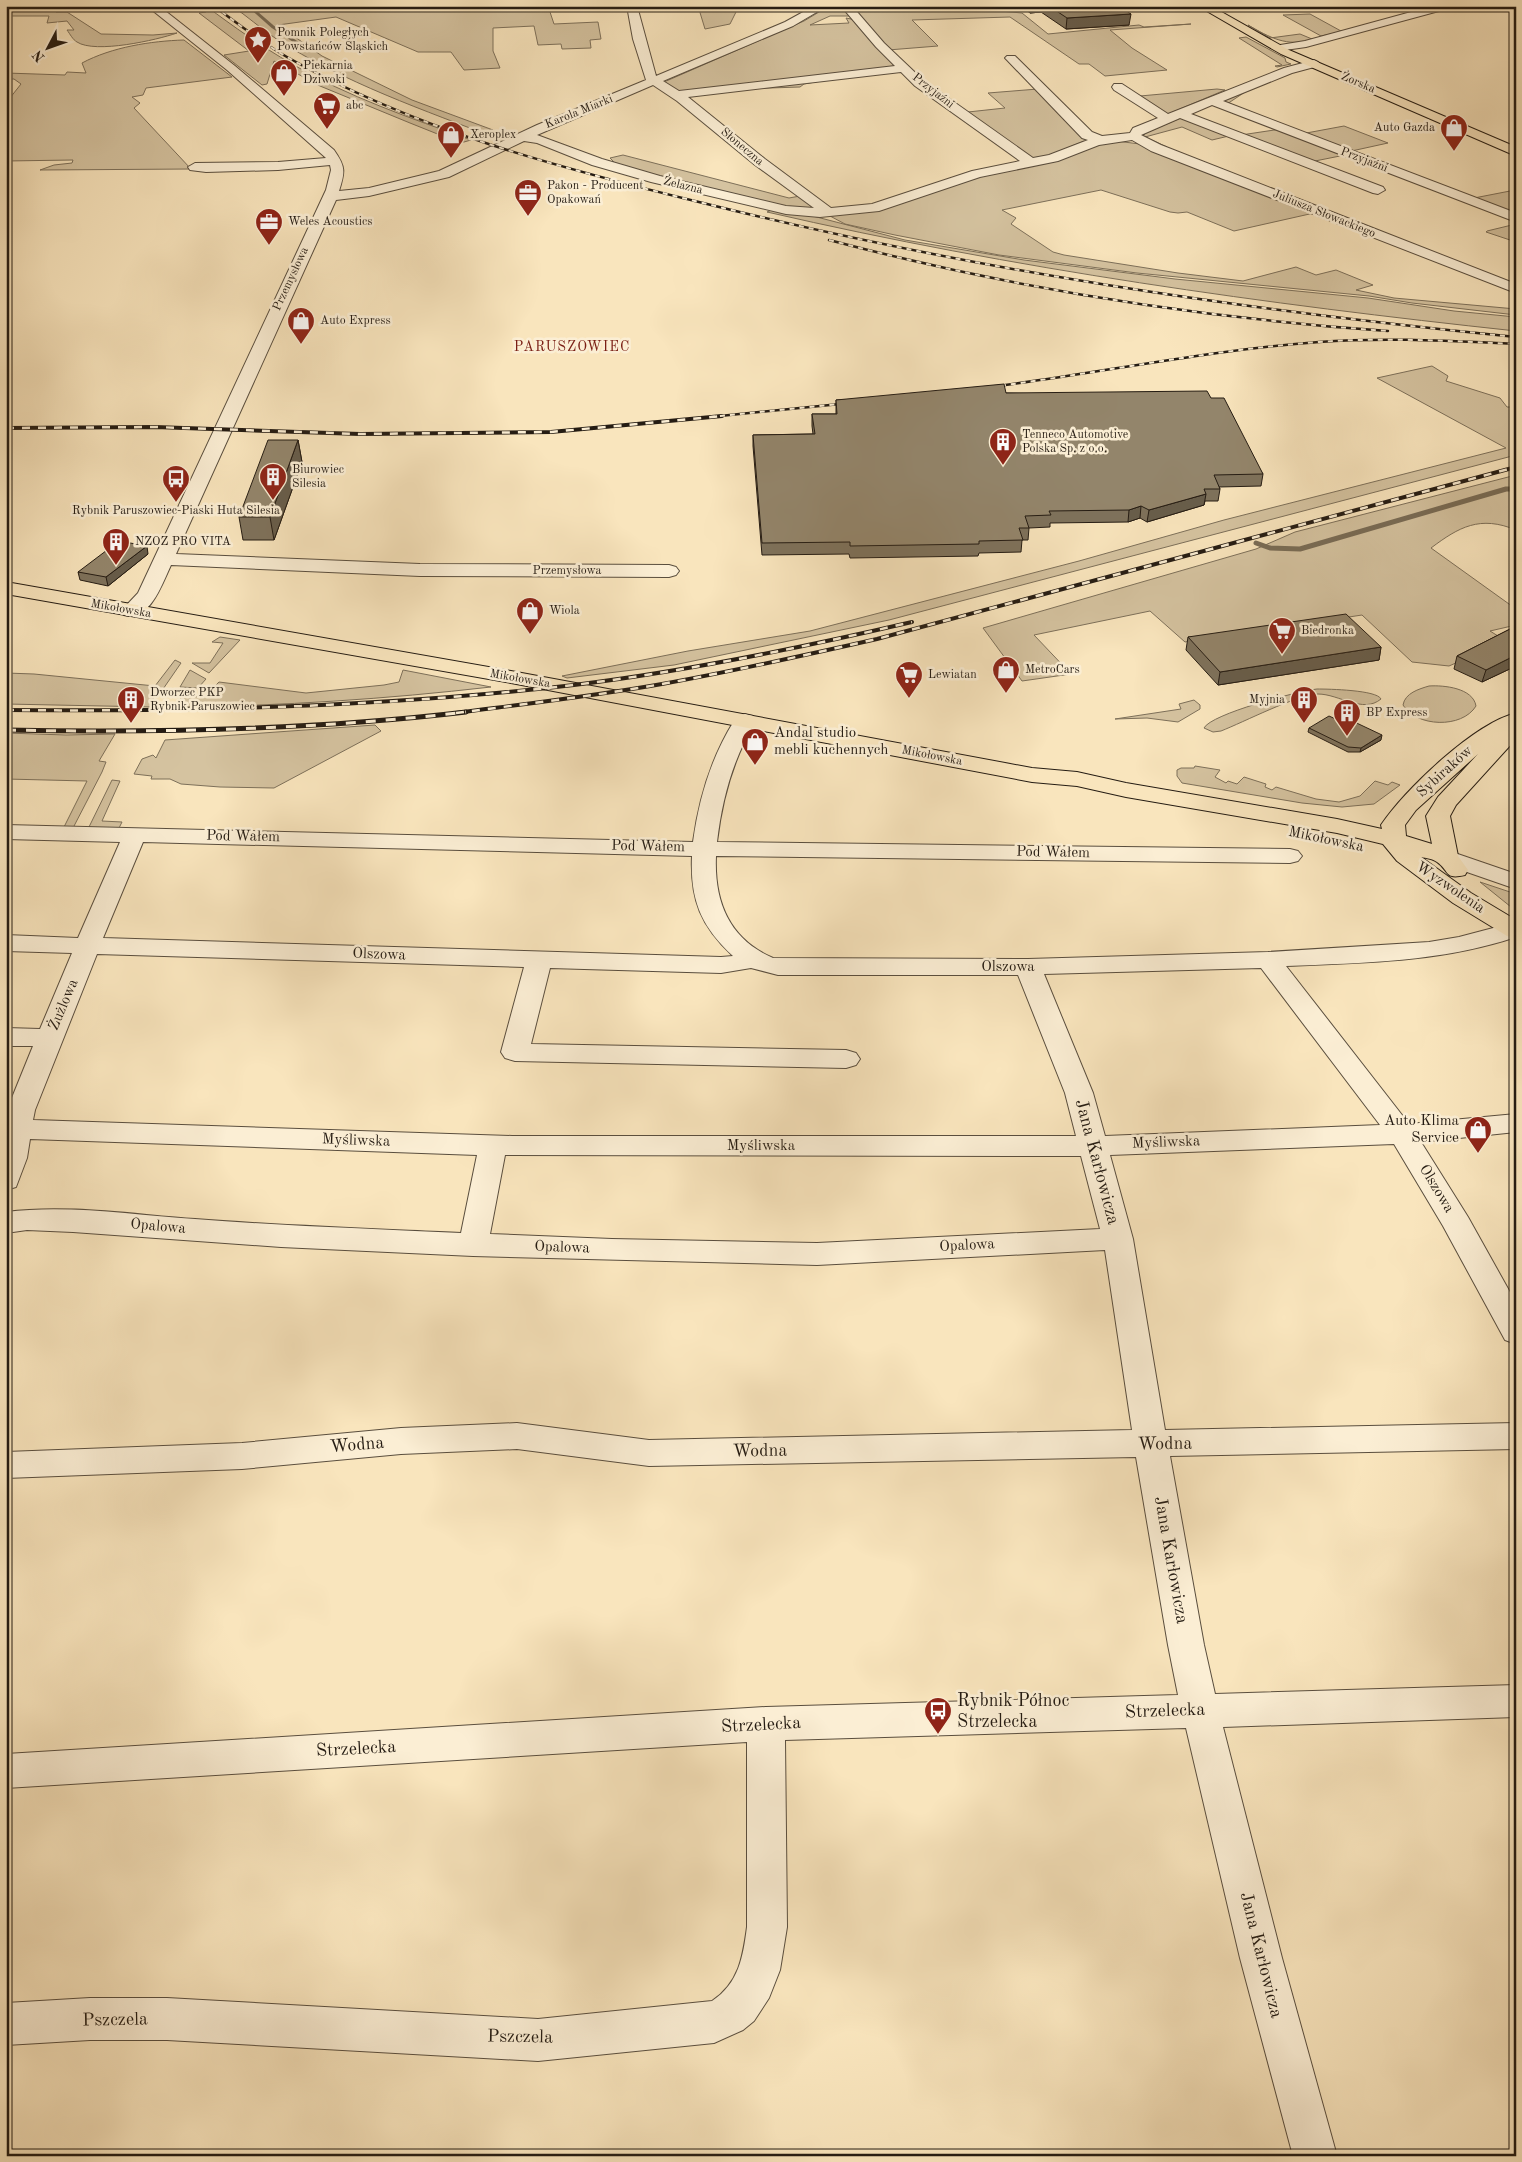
<svg xmlns="http://www.w3.org/2000/svg" width="1522" height="2162" font-family="'Old Standard TT',serif">
<style>
.green{fill:#d5c3a0;stroke:#7d705a}
.lines{fill:none;stroke-linecap:round;stroke-linejoin:round}
.stream-far1{stroke:#796c56;stroke-width:3}
.stream{stroke:#796c56;stroke-width:5}
.minor-casing{stroke:#5a4e3e;stroke-width:2}
.major-casing{stroke:#251c13;stroke-width:2}
.minor{fill:#fbeed4;fill-rule:evenodd}
.major{fill:#f9e5bd;fill-rule:evenodd}
.rail-far2-casing{stroke:#251c13;stroke-width:2.5}
.rail-far1-casing{stroke:#251c13;stroke-width:4}
.rail-casing{stroke:#251c13;stroke-width:5}
.rail-far2{stroke:#fbeed4;stroke-width:2;stroke-dasharray:5;stroke-linecap:butt}
.rail-far1{stroke:#fbeed4;stroke-width:2.5;stroke-dasharray:8;stroke-linecap:butt}
.rail{stroke:#fbeed4;stroke-width:3;stroke-dasharray:10;stroke-linecap:butt}
.wall{fill:#7e725c;stroke:#251c13}
.shaded-wall{fill:#675d4b;stroke:#251c13}
.building{fill:#93856b;stroke:#251c13}
.labels{text-anchor:middle;dominant-baseline:central;stroke-width:5;stroke-linejoin:round;paint-order:stroke}
.far-poi-label{font-size:12px;fill:#251c13;stroke:#fbeed4;text-anchor:start}
.far-street-label{font-size:12px;fill:#251c13;stroke:#fbeed4}
.far-neighbourhood-label{font-size:14px;letter-spacing:1px;fill:#7a1f14;stroke:#fbeed4}
.poi-label{font-size:15px;fill:#251c13;stroke:#fbeed4;text-anchor:start}
.street-label{font-size:15px;fill:#251c13;stroke:#fbeed4}
.near-street-label{font-size:18px;fill:#251c13;stroke:#fbeed4}
.near-poi-label{font-size:18px;fill:#251c13;stroke:#fbeed4;text-anchor:start}
</style>
<rect width="100%" height="100%" fill="#f9e5bd"/>
<filter id="stains"><feTurbulence type="fractalNoise" baseFrequency=".004" numOctaves="4"/><feColorMatrix values="0 0 0 0 .2 0 0 0 0 .09 0 0 0 0 .02 0 0 0 .5 -.17"/></filter>
<radialGradient id="worn" r=".72"><stop offset=".6" stop-color="#630" stop-opacity="0"/><stop offset="1" stop-color="#630" stop-opacity=".3"/></radialGradient>
<path class="green" d="M6,6H50L56,12H67L101,34L153,35L177,33C157,40 95,54 77,42C73,40 70,34 67,30H74L67,21L47,23L49,16H6Z
M198,6H206C234,27 261,46 292,64C348,97 411,118 471,140L464,142L450,139L410,123L320,86L274,61L267,84L262,85L224,55L249,51L199,13L206,12Z
M232,6H559L550,12L554,24L598,22L601,39L590,40L591,48L562,49L561,44L538,45L534,26L493,28V51L500,68L464,70L451,52H418L336,17L278,25L322,56L412,100L493,130L488,131L504,138L501,140C424,110 344,83 275,38C260,28 247,16 232,6Z
M698,6H749L737,10L730,24L705,29Z
M829,6H844L852,16H830L810,25L849,23L846,18L856,20L898,67L804,84L800,87L739,89L682,96L664,82L804,21Z
M849,6H975L979,9L1022,13L1048,34L1139,25L1144,27L1191,24L1110,30L1132,48L1167,70L1105,76L1089,64H1079L1010,17L912,20L938,46L888,50Z
M1310,14L1341,31L1349,30L1321,36L1283,15Z
M1248,25L1270,38L1300,34L1312,39C1288,48 1269,37 1248,25Z
M1246,37L1285,58L1286,62L1291,64L1277,67L1275,66L1282,65L1239,38Z
M184,40L232,77L146,88L143,95L132,97L140,103L134,108L191,169L40,170L54,165L72,163L73,160L6,161V103L21,84L14,79H6V73L65,75L67,72L86,73L82,63C112,47 151,41 184,40Z
M1038,89L1051,100L1048,103L1087,140L1047,156L1032,158L968,112L1005,108L988,93Z
M1217,89L1225,90L1168,114H1163L1140,96Z
M1245,92L1227,104L1301,134L1344,126L1388,143L1347,152L1226,105L1221,101Z
M1185,116L1233,135L1212,140L1182,127L1145,137L1167,147C1159,147 1148,143 1142,137L1146,133Z
M1281,129L1345,155L1310,162L1241,135Z
M1116,141L1140,144L1314,213L1234,231L1187,212L1178,213L1170,212L1101,190L1002,210L1016,218L1011,224L1053,252L1064,255L1178,273L1243,281L1296,267L1316,275L1336,270L1373,285L1356,290L1394,298L1516,309V315L1412,303L1369,296L1137,273L999,255L895,235L845,224L830,216L864,212L961,181L1089,146Z
M623,155L789,198L800,196L819,210C754,208 679,181 616,164L610,158Z
M1510,191L1516,193V217L1469,199Z
M774,209L809,215L905,240L1024,260L1175,279L1368,298L1454,311L1516,317V331C1264,304 1014,269 767,212Z
M1516,224V242L1486,232L1487,231Z
M1432,366L1448,376L1446,381L1500,398L1507,407H1511L1516,412V455L889,620L674,665L567,678L562,676L688,651L810,631L1079,561L1224,520L1506,448L1377,378Z
M1516,475V530C1480,515 1459,527 1431,548L1516,609V625L1490,631L1506,641L1449,666L1412,662L1362,615L1185,642L1150,611L1034,635L1071,674L1022,681L983,628L1256,549L1295,532Z
M220,637L240,640L209,673L192,663H210L223,643L212,642Z
M175,660L181,663L161,692L154,693L152,707L6,704V673L34,674L155,686Z
M190,670L206,679L198,688L180,687Z
M403,670L491,687C386,699 282,706 176,707L182,696L204,697L219,682L306,693L384,685L399,682Z
M1429,686C1444,685 1473,688 1476,706C1462,729 1416,727 1403,705C1405,693 1419,689 1429,686Z
M1317,689C1329,689 1377,690 1381,699C1363,714 1339,694 1318,694C1296,695 1244,722 1221,731L1213,732L1204,728C1211,714 1298,691 1317,689Z
M1194,700L1200,705V709L1178,722L1147,718L1115,719L1181,709L1179,704Z
M375,725L381,731L274,788L220,787L181,784L170,779H151L152,776L134,774L142,759L153,755L156,758L165,740Z
M6,733L66,735L115,734L99,761L106,762L102,772L73,828L64,827L87,781L6,779Z
M1195,766L1220,770L1215,777L1226,783L1228,781L1237,784L1244,777L1266,784L1265,787L1272,790L1276,787L1316,799L1339,802L1360,796L1375,781L1388,785L1392,782L1400,785L1374,804L1342,807L1302,803L1182,783L1177,776V770L1181,768H1194Z
M112,780L120,781L102,821L122,822L119,828L88,829Z
M1480,882L1516,894V911Z"/>
<g class="lines">
<path class="stream-far1" d="M249,6L273,27L302,46"/>
<path class="stream" d="M1256,543L1270,548L1300,549L1506,489H1516"/>
<defs>
<path id="minor" d="M147,6H159L235,66L334,150C346,167 345,172 339,191L369,188L439,171L537,125L646,80L633,39L627,6H637L656,76L785,22L814,6H827L793,26L663,81L679,91L895,66L876,47L841,6H852L884,43L923,80L1033,158L1049,155L1088,140L1082,138L1007,60L1005,58L1007,56H1015L1092,132L1102,136L1130,133L1133,128L1158,118L1114,90L1112,87L1114,84H1122L1168,114L1284,68L1314,60L1318,62L1320,64L1318,66L1292,73L1223,101L1516,213V222L1212,105L1191,114L1383,187L1385,190L1378,194L1373,193L1180,118L1141,135L1161,145L1516,284V293L1151,151L1132,140L1099,145L1058,161L980,177L879,211L820,217L786,214L651,182L592,165L537,143L524,141L449,177L369,196L336,200L176,554L420,564L669,565L676,567L679,571L676,575L669,577L420,576L171,565C162,584 150,622 124,615L121,611L138,593L326,190L331,170L330,165L278,170L206,172L190,170L188,167L195,163L278,162L326,158L227,70ZM901,72L915,86L1020,161L972,171L872,204L831,208L765,159L688,97ZM653,85L677,101L755,165L814,208L786,206L660,176L602,159L537,135Z
M1433,6H1451L1450,8L1306,47L1278,51L1272,48L1274,46L1305,41Z
M745,714L753,716L756,721C733,758 722,799 717,842L1290,849L1298,851L1302,856L1298,861L1290,863L716,856C714,902 729,939 773,958L1028,959L1268,952L1429,942L1459,937L1516,922V937C1441,962 1364,963 1286,966L1409,1124L1516,1114V1132L1421,1142L1468,1217L1516,1303V1344L1505,1340L1443,1226L1394,1144L1110,1155L1133,1239L1165,1430L1516,1423V1449L1170,1456L1204,1645L1215,1694L1516,1685V1717L1223,1727L1282,1958L1337,2156H1293L1240,1958L1186,1728L785,1740L787,1927L780,1970L769,1998L754,2021L743,2030L714,2043L538,2061L167,2040H90L6,2045V2003L90,1998H167L538,2019L712,2001C739,1983 743,1957 747,1927V1742L6,1788V1754L766,1707L1178,1695L1168,1645L1136,1457L649,1466L517,1449L401,1454L242,1469L6,1478V1452L242,1443L401,1428L517,1423L649,1440L1132,1430L1105,1250L817,1265L473,1256L281,1247L73,1232L27,1230L6,1233V1212C67,1204 134,1215 195,1219C284,1226 372,1229 461,1233L477,1155L30,1139L27,1158L16,1187L6,1190L7,1110L33,1046H6V1028L40,1029L72,953L6,951V935L78,938L120,842L6,839V825L693,842C699,798 711,758 734,721L737,716ZM143,842L692,856C690,900 701,926 733,956L721,957L103,938ZM97,954L524,967L501,1052L505,1058L515,1061L846,1068L856,1065L860,1059L856,1053L846,1050L531,1044L550,968L721,973L751,968L778,975H1018L1065,1093L1076,1136H512L33,1120L35,1110ZM1261,968L1380,1125L1105,1136L1093,1093L1044,974ZM505,1155L1081,1156L1100,1229L817,1243L612,1239L490,1234Z
M1446,850L1516,874V889L1438,862L1434,857L1438,852Z"/>
<path id="major" d="M1198,6H1211L1289,50L1516,147V156L1281,54Z
M6,582L511,671L1032,768L1077,772L1126,783L1337,819L1382,829L1381,825C1406,789 1473,724 1516,713V728L1511,730L1516,733V739L1456,805L1450,816L1458,856L1468,870L1465,875C1444,880 1450,871 1437,862C1433,859 1426,858 1421,857L1471,893L1516,920V938L1507,936L1453,903L1397,861L1383,844L1337,833L1126,797L1077,786L1032,782L511,683L6,594ZM1478,754L1438,797L1426,816L1432,844L1406,836L1405,825L1416,810Z"/>
</defs>
<use href="#minor" class="minor-casing"/>
<use href="#major" class="major-casing"/>
<use href="#minor" class="minor"/>
<use href="#major" class="major"/>
<defs>
<path id="rail-far2" d="M214,6C238,24 261,42 287,57C415,130 560,168 703,203C971,270 1242,310 1516,337
M829,240C1011,288 1200,318 1388,331
M991,387C1100,373 1209,350 1319,342C1384,337 1450,341 1516,344
M710,417L850,403"/>
<path id="rail-far1" d="M6,428L155,427L360,434L551,432L722,416
M6,710C196,712 385,707 574,685C688,671 800,648 912,622
M456,713C525,704 594,696 662,684C734,671 806,655 877,639L1516,467"/>
<path id="rail" d="M6,730C160,733 313,730 466,712"/>
</defs>
<use href="#rail-far2" class="rail-far2-casing"/>
<use href="#rail-far1" class="rail-far1-casing"/>
<use href="#rail" class="rail-casing"/>
<use href="#rail-far2" class="rail-far2"/>
<use href="#rail-far1" class="rail-far1"/>
<use href="#rail" class="rail"/>
</g>
<path class="wall" d="M1017,6H1119L1129,25L1066,29L1041,12L1030,13L1025,9H1021Z
M1006,393L1211,398L1263,474L1261,486L1219,487L1220,489L1218,501H1205L1204,505L1147,522L1140,518L1128,522L1050,523V527L1029,528L1028,540H1022L1021,552L979,553L978,556L850,558L849,554L762,555L753,446V435L813,434L812,426V414H836V400Z
M298,440L302,462L274,540H243L239,517Z
M148,554L108,586L80,580L78,572Z
M1516,626V666L1482,682L1454,669L1457,656Z
M1188,637L1381,647L1379,660L1218,685L1186,650Z
M1309,728L1381,740L1360,752H1348L1308,732Z"/>
<path class="shaded-wall" d="M1031,6H1041V12L1030,13Z
M1131,14L1129,25L1066,29L1067,18Z
M298,440L302,462L274,540L270,517Z
M1206,494L1204,505L1147,522L1149,510Z
M1141,506L1140,518L1128,522L1129,510Z
M147,546L148,554L108,586L106,577Z
M1381,647L1379,660L1218,685L1220,672Z
M1516,655V666L1482,682L1486,670Z
M1382,735L1381,740L1360,752L1361,748Z"/>
<path class="building" d="M1049,6H1119L1131,14L1067,18Z
M1004,384L1006,393L1207,391L1211,398H1224L1263,474L1214,475L1220,489H1204L1206,494L1149,510L1141,506L1129,510L1049,511L1051,515L1025,516L1029,528H1019L1023,540L979,541V544L850,546V542L762,543L753,435L815,434L812,414H837L836,400Z
M268,440H298L270,517H239Z
M119,541L147,546L106,577L78,572Z
M1346,614L1381,647L1220,672L1188,637Z
M1516,626V655L1486,670L1457,656Z
M1329,716L1340,721L1346,718L1382,735L1361,748L1348,747L1309,728Z"/>
<defs>
<symbol id="sight-pin" viewBox="-11 -11 22 30"><path d="M0 17L-7.5 6A9.5 9.5 0 1 1 7.5 6Z" fill="#8f2418" stroke="#fbeed4"/><path d="M0-6L1.8-2.2L6-1.7L2.9 1.2L3.7 5.4L0 3.3L-3.7 5.4L-2.9 1.2L-6-1.7L-1.8-2.2Z" fill="#fff"/></symbol>
<symbol id="shop-pin" viewBox="-11 -11 22 30"><path d="M0 17L-7.5 6A9.5 9.5 0 1 1 7.5 6Z" fill="#8f2418" stroke="#fbeed4"/><path d="M-5-2.5h2.3a2.7 3.5 0 0 1 5.4 0H5L5.5 6h-11ZM-1.5-2.5h3a1.5 2.3 0 0 0-3 0Z" fill="#fff"/></symbol>
<symbol id="supermarket-pin" viewBox="-11 -11 22 30"><path d="M0 17L-7.5 6A9.5 9.5 0 1 1 7.5 6Z" fill="#8f2418" stroke="#fbeed4"/><path d="M-6-5.5h2.5l.6 2H6L4.5 2H-2.5L-4.4-4H-6ZM-1.5 3.2a1.3 1.3 0 1 0 .1 0ZM3 3.2a1.3 1.3 0 1 0 .1 0Z" fill="#fff"/></symbol>
<symbol id="office-pin" viewBox="-11 -11 22 30"><path d="M0 17L-7.5 6A9.5 9.5 0 1 1 7.5 6Z" fill="#8f2418" stroke="#fbeed4"/><path d="M-6-3h4V-5.5h4V-3h4V5H-6ZM-1-4.5V-3h2v-1.5ZM-6 0V1H6V0Z" fill="#fff"/></symbol>
<symbol id="building-pin" viewBox="-11 -11 22 30"><path d="M0 17L-7.5 6A9.5 9.5 0 1 1 7.5 6Z" fill="#8f2418" stroke="#fbeed4"/><path d="M-4-6H4V6H1V3H-1V6H-4ZM-2.5-4.3h1.7v1.8h-1.7ZM.8-4.3h1.7v1.8H.8ZM-2.5-1h1.7V.8h-1.7ZM.8-1h1.7V.8H.8Z" fill="#fff"/></symbol>
<symbol id="bus-pin" viewBox="-11 -11 22 30"><path d="M0 17L-7.5 6A9.5 9.5 0 1 1 7.5 6Z" fill="#8f2418" stroke="#fbeed4"/><path d="M-5-6H5V4H4V6H2V4H-2V6H-4V4H-5ZM-3.5-4V0h7V-4ZM-3.5 1.2v1.5H-2V1.2ZM2 1.2v1.5H3.5V1.2Z" fill="#fff"/></symbol>
</defs>
<g fill-rule="evenodd">
<use href="#sight-pin" x="242" y="24" width="32" height="43"/>
<use href="#shop-pin" x="268" y="57" width="32" height="43"/>
<use href="#supermarket-pin" x="311" y="90" width="32" height="43"/>
<use href="#shop-pin" x="1438" y="112" width="32" height="43"/>
<use href="#shop-pin" x="435" y="119" width="32" height="43"/>
<use href="#office-pin" x="512" y="177" width="32" height="43"/>
<use href="#office-pin" x="253" y="206" width="32" height="43"/>
<use href="#shop-pin" x="285" y="305" width="32" height="43"/>
<use href="#building-pin" x="987" y="426" width="32" height="43"/>
<use href="#building-pin" x="257" y="461" width="32" height="43"/>
<use href="#bus-pin" x="160" y="463" width="32" height="43"/>
<use href="#building-pin" x="100" y="526" width="32" height="43"/>
<use href="#shop-pin" x="514" y="595" width="32" height="43"/>
<use href="#supermarket-pin" x="1266" y="615" width="32" height="43"/>
<use href="#shop-pin" x="990" y="654" width="32" height="43"/>
<use href="#supermarket-pin" x="893" y="659" width="32" height="43"/>
<use href="#building-pin" x="115" y="684" width="32" height="43"/>
<use href="#building-pin" x="1288" y="684" width="32" height="43"/>
<use href="#building-pin" x="1331" y="697" width="32" height="43"/>
<use href="#shop-pin" x="739" y="726" width="32" height="43"/>
<use href="#shop-pin" x="1462" y="1114" width="32" height="43"/>
<use href="#bus-pin" x="922" y="1695" width="32" height="43"/>
</g>
<g class="labels">
<g class="far-poi-label">
<text x="277" y="33">Pomnik Poległych<tspan x="277" dy="14">Powstańców Śląskich</tspan></text>
<text x="303" y="66">Piekarnia<tspan x="303" dy="14">Dziwoki</tspan></text>
<text x="346" y="106">abc</text>
<text x="1435" y="128" text-anchor="end">Auto Gazda</text>
<text x="470" y="135">Xeroplex</text>
<text x="547" y="186">Pakon - Producent<tspan x="547" dy="14">Opakowań</tspan></text>
<text x="288" y="222">Weles Acoustics</text>
<text x="320" y="321">Auto Express</text>
<text x="1022" y="435">Tenneco Automotive<tspan x="1022" dy="14">Polska Sp. z o.o.</tspan></text>
<text x="292" y="470">Biurowiec<tspan x="292" dy="14">Silesia</tspan></text>
<text x="176" y="511" text-anchor="middle">Rybnik Paruszowiec-Piaski Huta Silesia</text>
<text x="135" y="542">NZOZ PRO VITA</text>
<text x="549" y="611">Wiola</text>
<text x="1301" y="631">Biedronka</text>
<text x="1025" y="670">MetroCars</text>
<text x="928" y="675">Lewiatan</text>
<text x="150" y="693">Dworzec PKP<tspan x="150" dy="14">Rybnik Paruszowiec</tspan></text>
<text x="1285" y="700" text-anchor="end">Myjnia</text>
<text x="1366" y="713">BP Express</text>
</g>
<g class="far-street-label">
<text transform="translate(1358 83) rotate(23)">Żorska</text>
<text transform="translate(933 91) rotate(38)">Przyjaźni</text>
<text transform="translate(579 112) rotate(-22)">Karola Miarki</text>
<text transform="translate(742 147) rotate(40)">Słoneczna</text>
<text transform="translate(1364 160) rotate(21)">Przyjaźni</text>
<text transform="translate(683 186) rotate(14)">Żelazna</text>
<text transform="translate(1324 214) rotate(22)">Juliusza Słowackiego</text>
<text transform="translate(291 279) rotate(-65)">Przemysłowa</text>
<text x="567" y="571">Przemysłowa</text>
<text transform="translate(121 609) rotate(10)">Mikołowska</text>
<text transform="translate(520 679) rotate(10)">Mikołowska</text>
<text transform="translate(932 756) rotate(11)">Mikołowska</text>
</g>
<g class="far-neighbourhood-label">
<text x="572" y="347">PARUSZOWIEC</text>
</g>
<g class="poi-label">
<text x="774" y="733">Andal studio<tspan x="774" dy="17">mebli kuchennych</tspan></text>
<text x="1459" y="1121" text-anchor="end">Auto Klima<tspan x="1459" dy="17">Service</tspan></text>
</g>
<g class="street-label">
<text transform="translate(1445 772) rotate(-42)">Sybiraków</text>
<text transform="translate(243 837) rotate(1)">Pod Wałem</text>
<text transform="translate(1326 840) rotate(12)">Mikołowska</text>
<text transform="translate(648 847) rotate(1)">Pod Wałem</text>
<text transform="translate(1053 853) rotate(1)">Pod Wałem</text>
<text transform="translate(1450 888) rotate(34)">Wyzwolenia</text>
<text transform="translate(379 955) rotate(2)">Olszowa</text>
<text x="1008" y="967">Olszowa</text>
<text transform="translate(64 1005) rotate(-67)">Żużlowa</text>
<text transform="translate(356 1141) rotate(2)">Myśliwska</text>
<text transform="translate(1166 1143) rotate(-2)">Myśliwska</text>
<text x="761" y="1146">Myśliwska</text>
<text transform="translate(1436 1189) rotate(59)">Olszowa</text>
<text transform="translate(158 1227) rotate(5)">Opalowa</text>
<text transform="translate(967 1246) rotate(-3)">Opalowa</text>
<text transform="translate(562 1248) rotate(2)">Opalowa</text>
</g>
<g class="near-street-label">
<text transform="translate(1097 1162) rotate(75)">Jana Karłowicza</text>
<text transform="translate(1165 1444) rotate(-1)">Wodna</text>
<text transform="translate(357 1445) rotate(-5)">Wodna</text>
<text transform="translate(760 1451) rotate(-1)">Wodna</text>
<text transform="translate(1171 1560) rotate(80)">Jana Karłowicza</text>
<text transform="translate(1165 1711) rotate(-2)">Strzelecka</text>
<text transform="translate(761 1725) rotate(-3)">Strzelecka</text>
<text transform="translate(356 1749) rotate(-3)">Strzelecka</text>
<text transform="translate(1261 1955) rotate(76)">Jana Karłowicza</text>
<text transform="translate(115 2020) rotate(-1)">Pszczela</text>
<text transform="translate(520 2037) rotate(1)">Pszczela</text>
</g>
<g class="near-poi-label">
<text x="957" y="1701">Rybnik Północ<tspan x="957" dy="21">Strzelecka</tspan></text>
</g>
</g>
<rect width="1522" height="2162" fill="none" stroke="#f9e5bd" stroke-width="25"/>
<rect x="8" y="8" width="1507" height="2147" fill="none" stroke="#251c13" stroke-width="2.5"/>
<rect x="12" y="12" width="1497" height="2137" fill="none" stroke="#251c13"/>
<g transform="translate(48 48) rotate(229)" stroke="#fbeed4" stroke-width="4" paint-order="stroke">
<path d="M0-4L9 19L0 12L-9 19Z" fill="#251c13"/>
<text y="-8" font-size="14" font-weight="bold" text-anchor="middle" fill="#251c13">N</text>
</g>
<rect width="100%" height="100%" filter="url(#stains)"/>
<rect width="100%" height="100%" fill="url(#worn)"/>
</svg>
